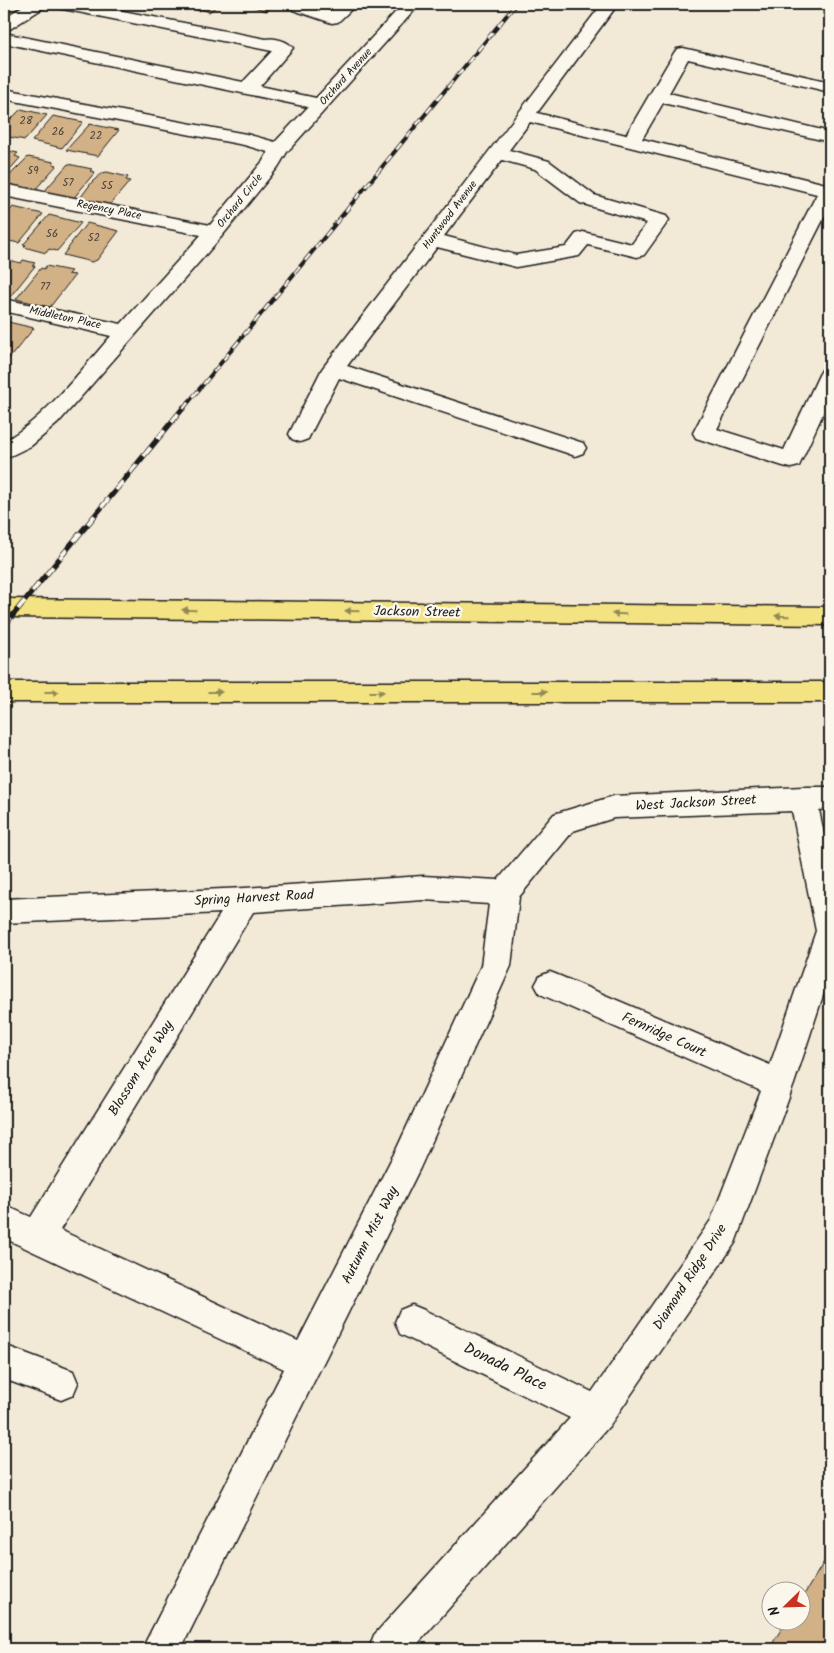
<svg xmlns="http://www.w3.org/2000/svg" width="834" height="1653" font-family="Kalam,sans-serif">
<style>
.building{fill:#d1b185;stroke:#1c1c1c}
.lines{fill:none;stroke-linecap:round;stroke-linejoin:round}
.minor-casing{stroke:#1c1c1c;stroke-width:3}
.major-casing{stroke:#1c1c1c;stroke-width:3}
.minor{fill:#fbf7ec;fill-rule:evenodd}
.major{fill:#f4e382;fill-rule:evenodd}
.rail-far1-casing{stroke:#1c1c1c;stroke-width:4}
.rail-casing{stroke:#1c1c1c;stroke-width:5.5}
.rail-far1{stroke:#fbf7ec;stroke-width:2.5;stroke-dasharray:8;stroke-linecap:butt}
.rail{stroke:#fbf7ec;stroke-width:4;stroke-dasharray:11;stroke-linecap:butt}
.oneway{fill:#938954}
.labels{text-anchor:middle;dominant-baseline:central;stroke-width:4.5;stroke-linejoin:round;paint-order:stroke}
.far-street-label{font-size:11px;fill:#1c1c1c;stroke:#fbf7ec}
.number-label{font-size:11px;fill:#494136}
.street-label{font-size:14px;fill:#1c1c1c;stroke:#fbf7ec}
.near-street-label{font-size:16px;fill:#1c1c1c;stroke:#fbf7ec}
</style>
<rect width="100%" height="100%" fill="#f3e9d7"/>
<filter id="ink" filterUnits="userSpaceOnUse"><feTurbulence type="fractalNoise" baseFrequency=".02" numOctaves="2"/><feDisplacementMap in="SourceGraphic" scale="10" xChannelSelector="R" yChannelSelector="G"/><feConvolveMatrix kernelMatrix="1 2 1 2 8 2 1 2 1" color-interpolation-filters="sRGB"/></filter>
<g filter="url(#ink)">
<path class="building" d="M180,4H220L209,12L201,9L198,11L188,4L185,6Z
M246,4H277L266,11Z
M21,109L47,115L25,140L4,136V126Z
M53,116L83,122L62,148L32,141Z
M90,124L119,130L98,156L66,150Z
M4,150L18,153L15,156L20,158L4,176Z
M28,157L54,162L53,164L57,165L34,191L4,186L11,174Z
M68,164L92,169L90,171L95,172L72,200L42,194Z
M107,172L128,177L126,180L130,181L108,207L78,201L92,182L102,173Z
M13,207L43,214L19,243L4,240V218Z
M49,215L81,223L57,251L49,249L46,253L24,247L26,245H23Z
M87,223L119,231L97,260L92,262L63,255L72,243H71Z
M4,259L21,263L23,260L35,263L32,266H35L9,298L4,297Z
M46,266L71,271L68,274L75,275L50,307L16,299L41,268L44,269Z
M4,321L34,328L7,361L4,360Z
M830,1552V1649H769L787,1620H802V1598Z"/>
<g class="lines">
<defs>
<path id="minor" d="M26,4H45L43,8L10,29L4,30V18Z
M55,4H87L266,39C274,37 288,41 293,48L260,86L316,98L403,4H420L287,152L278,167L222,236L58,423L31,446L4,459V441C44,420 81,370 111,336L4,311V299L121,324L201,235L4,196V184L210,225L263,161L268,152L244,145L4,99V89L246,134L275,142L308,107L4,43V33L243,82L272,51L63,9L57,8Z
M292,4H309L330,11L339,4H357L338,22L332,23L293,10L291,6Z
M602,4H618L537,113L626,135L674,53L677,49L683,48L830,82V92L688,59L669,93L830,132V142L663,103L642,139L830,185V206L717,429L784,450L819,375L822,370L830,368V398L799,466L791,468L783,466L696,438L693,433L817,194L530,122L509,150L549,161L594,195L666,216L669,220L644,255L637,257L588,245L579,256L516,267L437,247L347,366L583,443L586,448L583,453L575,456L567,453L339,378L308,439L300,442L292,439L289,434L322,369ZM502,160L535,169L580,203L647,223L632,244L583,232L576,234L566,247L516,255L444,236Z
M803,787H830V809L819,810L830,863V974L794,1084L735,1243L610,1425L413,1649H369L374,1635L570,1418L400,1334L395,1322L400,1310L412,1305L424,1310L592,1392L711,1220L761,1091L540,994L535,985L540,976L550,972L560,976L770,1065L816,931L792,811L614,818L573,831L519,897L511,966L420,1168L181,1649H142L284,1369L4,1238V1205L31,1217L221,913L4,923V899L245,888L423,876L498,880L554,814L614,796ZM423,900L489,904L481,966L398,1146L298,1341L60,1230L253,912Z
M4,1345L73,1371L78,1383L73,1395L61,1400L4,1379Z"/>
<path id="major" d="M4,599L830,607V625L4,617Z
M4,682H830V702H4Z"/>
</defs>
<use href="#minor" class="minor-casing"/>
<use href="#major" class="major-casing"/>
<use href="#minor" class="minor"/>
<use href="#major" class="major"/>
<defs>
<path id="rail-far1" d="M183,409L516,4"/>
<path id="rail" d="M4,626L184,407"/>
</defs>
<use href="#rail-far1" class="rail-far1-casing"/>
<use href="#rail" class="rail-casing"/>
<use href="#rail-far1" class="rail-far1"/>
<use href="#rail" class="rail"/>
</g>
<defs><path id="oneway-solid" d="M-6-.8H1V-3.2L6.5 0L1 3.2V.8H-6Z" transform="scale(1.25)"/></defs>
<g class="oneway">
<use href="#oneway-solid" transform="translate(189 610) rotate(-179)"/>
<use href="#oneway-solid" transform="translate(352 611) rotate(-179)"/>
<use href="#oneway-solid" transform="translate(619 614) rotate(-179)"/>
<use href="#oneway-solid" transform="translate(782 616) rotate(-179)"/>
<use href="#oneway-solid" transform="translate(52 692)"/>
<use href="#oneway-solid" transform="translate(215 692)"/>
<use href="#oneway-solid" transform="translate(377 692)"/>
<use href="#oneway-solid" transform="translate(540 692)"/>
</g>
</g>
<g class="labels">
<g class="far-street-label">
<text transform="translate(346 77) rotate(-48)">Orchard Avenue</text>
<text transform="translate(240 201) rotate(-51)">Orchard Circle</text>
<text transform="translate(109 210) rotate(11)">Regency Place</text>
<text transform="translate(450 215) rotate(-53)">Huntwood Avenue</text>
<text transform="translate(65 318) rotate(12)">Middleton Place</text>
</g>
<g class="number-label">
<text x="26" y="121">28</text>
<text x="58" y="132">26</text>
<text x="96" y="136">22</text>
<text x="33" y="171">59</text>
<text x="68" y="183">57</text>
<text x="107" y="186">55</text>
<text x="52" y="234">56</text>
<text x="94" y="238">52</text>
<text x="45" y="287">77</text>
</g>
<g class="street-label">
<text transform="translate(417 612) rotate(1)">Jackson Street</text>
<text transform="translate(696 803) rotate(-3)">West Jackson Street</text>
<text transform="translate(254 898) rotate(-3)">Spring Harvest Road</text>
<text transform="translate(664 1035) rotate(24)">Fernridge Court</text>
<text transform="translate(141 1068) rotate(-58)">Blossom Acre Way</text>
<text transform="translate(370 1235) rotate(-63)">Autumn Mist Way</text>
<text transform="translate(690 1277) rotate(-57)">Diamond Ridge Drive</text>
</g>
<g class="near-street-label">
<text transform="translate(505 1367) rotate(26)">Donada Place</text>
</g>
</g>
<rect width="834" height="1653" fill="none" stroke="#fbf7ec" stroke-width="20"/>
<rect x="10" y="10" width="814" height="1633" fill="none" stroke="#1c1c1c" stroke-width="2" filter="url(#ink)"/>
<g transform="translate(786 1606) rotate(247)"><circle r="24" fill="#fbf7ec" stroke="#a29f99"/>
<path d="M0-4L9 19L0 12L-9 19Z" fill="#c8321e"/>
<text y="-8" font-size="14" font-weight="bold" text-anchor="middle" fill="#1c1c1c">N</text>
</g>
</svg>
